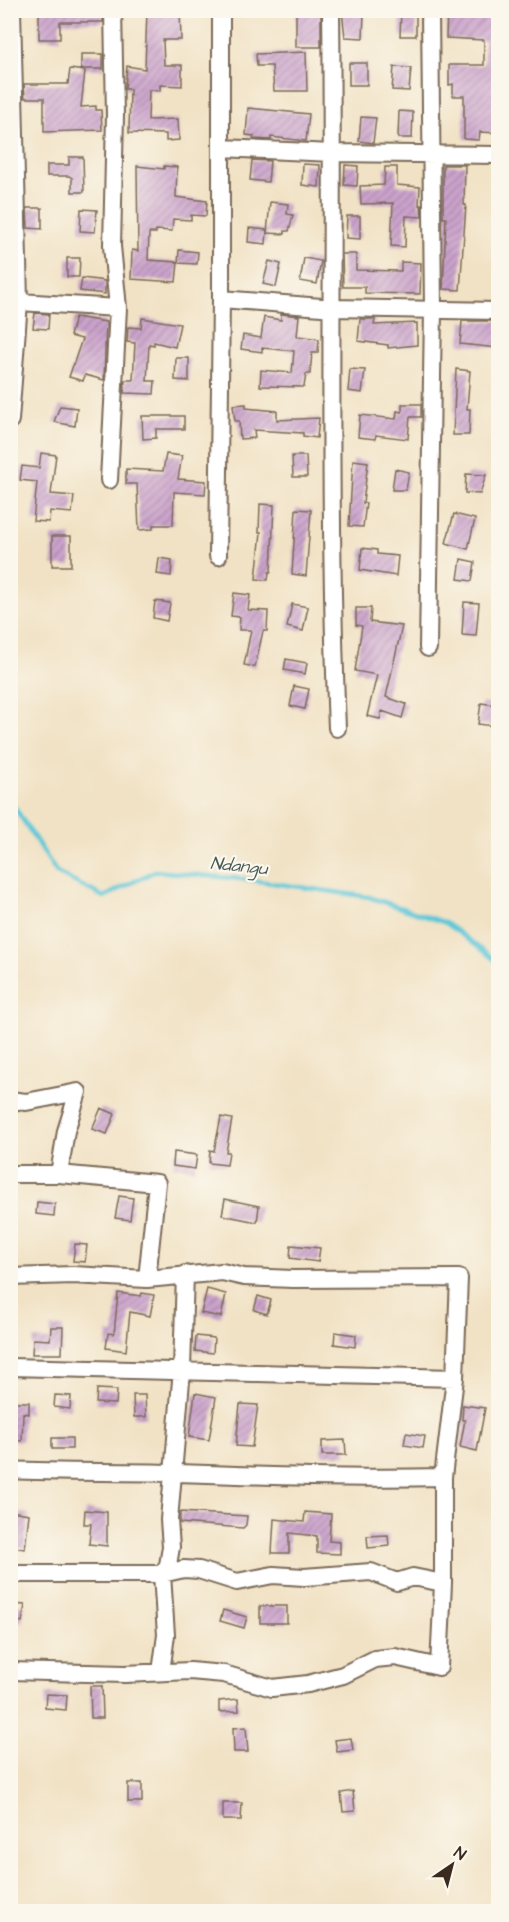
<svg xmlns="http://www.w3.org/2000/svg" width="509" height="1922" font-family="'Architects Daughter',sans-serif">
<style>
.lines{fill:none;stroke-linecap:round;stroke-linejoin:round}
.stream{stroke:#5dc7d8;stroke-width:4.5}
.building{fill:url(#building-hatch)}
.street-casing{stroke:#7b6a58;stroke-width:20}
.street{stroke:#fff;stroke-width:16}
.labels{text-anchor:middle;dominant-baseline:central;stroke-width:4.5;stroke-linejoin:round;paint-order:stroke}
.water-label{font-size:18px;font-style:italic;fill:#455956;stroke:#fbf7ec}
</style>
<defs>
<pattern id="building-hatch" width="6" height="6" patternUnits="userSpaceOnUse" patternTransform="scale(1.5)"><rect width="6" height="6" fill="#cba3cc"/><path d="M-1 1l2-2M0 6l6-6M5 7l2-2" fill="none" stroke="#a685a5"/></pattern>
</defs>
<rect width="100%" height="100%" fill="#fbf7ec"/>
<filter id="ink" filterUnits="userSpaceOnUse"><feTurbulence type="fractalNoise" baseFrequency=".0167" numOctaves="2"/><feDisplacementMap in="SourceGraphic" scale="12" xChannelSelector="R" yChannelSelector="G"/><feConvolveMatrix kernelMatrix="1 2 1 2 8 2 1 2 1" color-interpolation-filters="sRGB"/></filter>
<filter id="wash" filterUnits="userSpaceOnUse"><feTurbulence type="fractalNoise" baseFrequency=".008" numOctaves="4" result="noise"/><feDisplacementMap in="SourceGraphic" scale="24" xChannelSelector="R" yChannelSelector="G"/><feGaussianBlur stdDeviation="1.35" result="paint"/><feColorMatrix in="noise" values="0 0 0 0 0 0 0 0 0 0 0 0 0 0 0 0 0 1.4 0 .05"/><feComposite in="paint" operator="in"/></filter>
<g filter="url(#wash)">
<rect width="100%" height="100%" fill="#f1e2c5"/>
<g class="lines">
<path class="stream" d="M10,800L57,873L104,897L155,871L252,880L369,897L446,923L498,962"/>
</g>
<g id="blocks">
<path class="building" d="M39,10H103V22H60V39H39Z
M147,10H180L181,40H163L164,65H182V86L160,85V91L149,90L148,120L178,119L179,140L166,141V134L129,133L130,89H125L127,66L145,69Z
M296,10H321V47H296Z
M401,10H416V36H400Z
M447,10H497L498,133L480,132L479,140L464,139V96H453V84L449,85V65H484V40L446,38Z
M342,11L364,13L363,38L345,37Z
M306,52L307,91H274L272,66H257L256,54Z
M81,54H103V69H81Z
M349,63H367V85H349Z
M394,67L411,68L409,91L392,90Z
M70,69L85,71L81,107L96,106V110H101L102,130L44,132V98H25L24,84H68Z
M248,108L309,114L306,141L271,137V140L253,139L254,136L246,135Z
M399,111L413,112L412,138H398Z
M361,117L376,118L373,143L359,141Z
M69,157H83L84,192H72V178L69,176H47V165H69Z
M252,160L270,161L268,182L250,180Z
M303,164L320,165L319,187L302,185Z
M345,165L358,166L357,186L344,185Z
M443,165H465L464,205H466L460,290L443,289L446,218H443Z
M137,166L164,169V166L177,167L176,197L207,201L206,216L191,215V220L173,219L172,231L156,230V233H149L148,260L178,262L176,282L131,279L132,250L138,251Z
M385,167H397V185L420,187L419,205H421L422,217L406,216L405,247L391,246L393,203L361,204L360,186L384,185Z
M270,202L288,204L287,214L293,215L289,231H285V234L267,233Z
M27,208H42V229L28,228Z
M81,209L97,210L95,232L80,231Z
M347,216H360V239L346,238Z
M249,228L267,230L266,244L248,242Z
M179,250L198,252L197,264L178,263Z
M342,254H356V270L401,271V262L421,263L420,294L365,293V287H343Z
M67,258H80L79,277H67Z
M304,258L321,261L317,284L300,281Z
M269,261L281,264L276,287L263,284Z
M82,278L105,281V294L80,291Z
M35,313L49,314L48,329L33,328Z
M281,314L299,316L297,336L319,339L318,353H312L310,374H306L304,387L260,386L261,370L292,373L294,351L262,348V352L241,349L243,335L261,338L264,317L281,320Z
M75,317L106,322L104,380L85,375L83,381L69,377L82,339L70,336Z
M142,318L180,324L175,347L154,342V345L149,344L147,381H155L154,394L124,393L125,380H133L135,343L127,342L128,327L141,328Z
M360,319H375L374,325L417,323V345L388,348V345L358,341Z
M462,321H498V348L460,344Z
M176,358H189V381L175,380Z
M350,369L365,370L362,393L348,391Z
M456,369L470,371L467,409H470L469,435H453Z
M246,404V408L277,411V420L319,418L317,438L303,436V433L254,430L255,438L240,439L239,421H235L233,405Z
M402,404H421V417H410L408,439L376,435L375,439L358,437L360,415L396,419L397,411L402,412Z
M60,406L77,408L75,426L54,422Z
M142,416H184V429H156V438L143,439Z
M41,453L56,455L51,494L74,496L72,513L50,511L49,522L33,521L37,482L20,480L22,466L39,468Z
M166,454L182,456L178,479L206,481L205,494L174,492L173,525H153V529L139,530L137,484H126V469L163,471Z
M292,456H306L307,477H293Z
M353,460L368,462L363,503H366L363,527L349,526Z
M395,469L409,472L406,490H392Z
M466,474L486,475L480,494L465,493Z
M260,504L274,505L271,572H269L268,580L256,579L261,532H259Z
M296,509L311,510L306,576L292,574Z
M454,514L475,519L468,549L446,543Z
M52,536H71V566H52Z
M362,548L377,550V554L398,556L396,576L360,570Z
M159,558L172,560L171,576L157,574Z
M461,559L475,562L472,581L458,579Z
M234,593L250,595L248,610L268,611L267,631H263L255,667L244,665L251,630H239L240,617L231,616Z
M155,601L170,603L167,621L153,618Z
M464,602L479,603L476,636L462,635Z
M292,604L308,607L303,631L287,627Z
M356,608H371L370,622L402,626L386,697L406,704L402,718L382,711L380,719L367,716L377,675L355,671L362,626L356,625Z
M286,659L307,663L305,674L284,670Z
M294,686L309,689L305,709L290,706Z
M481,703L495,705L493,726L478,724Z
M101,1108L115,1114L107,1134L92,1129Z
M221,1117L232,1119L226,1152H229L227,1165L209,1163L210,1150L214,1151Z
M174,1152L197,1155L195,1169L173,1166Z
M119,1196L133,1198L130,1220L115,1218Z
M225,1199L259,1206L257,1222L222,1215Z
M37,1202L55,1204L54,1216L36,1214Z
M75,1244L87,1245L85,1262L73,1261Z
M291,1245L320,1248L318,1262L290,1258Z
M207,1289L226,1294L221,1317L201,1313Z
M118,1293L141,1296L142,1293L154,1295L150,1316L130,1312L126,1351L106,1348L108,1333L114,1334Z
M258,1296L271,1300L267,1314L254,1310Z
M51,1327H63L62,1354H32L33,1339L50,1340Z
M335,1332L356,1335L355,1347L334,1344Z
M196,1336L214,1338L213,1353L195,1351Z
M97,1389L117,1390L116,1404L96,1403Z
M195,1393L216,1397L209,1440L189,1437Z
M55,1395L71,1396L70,1409L54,1407Z
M133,1395H145L146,1417H134Z
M10,1402H29V1414L23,1413L22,1441L10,1440Z
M240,1404L258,1405L252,1447L236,1446Z
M463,1405L485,1408L477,1451L460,1447L465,1420H462Z
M406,1433L425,1436L423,1448L404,1445Z
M52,1438H72V1449H52Z
M345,1440L346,1455H322V1441Z
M85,1510L107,1512V1546L89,1544L91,1524H84Z
M10,1511L29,1514L25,1549L11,1547L14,1525H10Z
M180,1512L247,1516L246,1525L243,1528L180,1523Z
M305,1512L331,1514L329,1541L340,1542V1554L317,1553V1536L289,1533V1553H272L274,1519L304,1522Z
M388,1535L389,1546L368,1548L367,1536Z
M12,1604L25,1605L22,1622L10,1620Z
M260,1606H287V1623H260Z
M223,1610L247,1617L244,1628L220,1621Z
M90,1686H102L103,1718H91Z
M46,1694L67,1695L66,1710L45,1708Z
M238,1699L239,1711L219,1712V1701Z
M246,1727L248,1752H234L233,1728Z
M351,1738L353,1750L337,1752L335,1740Z
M128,1783H142V1802H128Z
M353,1791L355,1811L343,1812L341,1793Z
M223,1803H242L241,1820H223Z"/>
</g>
</g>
<g filter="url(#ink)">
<use href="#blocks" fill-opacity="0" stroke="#7b6a58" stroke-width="1.5"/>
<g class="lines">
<defs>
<path id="street" d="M331,10C334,250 327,489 337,728
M221,148L333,153L498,155
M221,299L334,308L498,311
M19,302L118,308
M10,420L19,302L12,10
M109,480L118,308L112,246L115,115L113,10
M218,556L221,299V10
M428,648L433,310L430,10
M10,1100L26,1102L78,1092L66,1131L59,1174
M10,1174H59L157,1183L147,1279
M10,1277L73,1275L147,1279L222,1272L244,1277L293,1279L459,1278L455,1378L443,1477V1583L439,1667L395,1657L375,1659L343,1675L308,1684L272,1688L224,1674L190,1671L125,1674L10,1671
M10,1367L455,1378
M10,1470C65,1473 120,1471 174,1473C264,1476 353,1479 443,1477
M10,1574H162L184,1569L199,1570L237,1582L273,1575L304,1577L371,1572L397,1582L413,1577L443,1583
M161,1672L166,1635L162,1574L168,1565L171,1547L169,1520L182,1369L185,1274"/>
</defs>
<use href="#street" class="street-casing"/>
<use href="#street" class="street"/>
</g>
</g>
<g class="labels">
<g class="water-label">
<text transform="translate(239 866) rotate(6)">Ndangu</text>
</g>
</g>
<rect width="509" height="1922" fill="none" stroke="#fbf7ec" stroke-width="36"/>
<g transform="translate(452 1865) rotate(35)" stroke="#fbf7ec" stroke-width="4.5" paint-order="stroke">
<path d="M0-4.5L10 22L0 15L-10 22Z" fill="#3b2a1e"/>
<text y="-9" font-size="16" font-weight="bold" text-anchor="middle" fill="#3b2a1e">N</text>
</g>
</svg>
